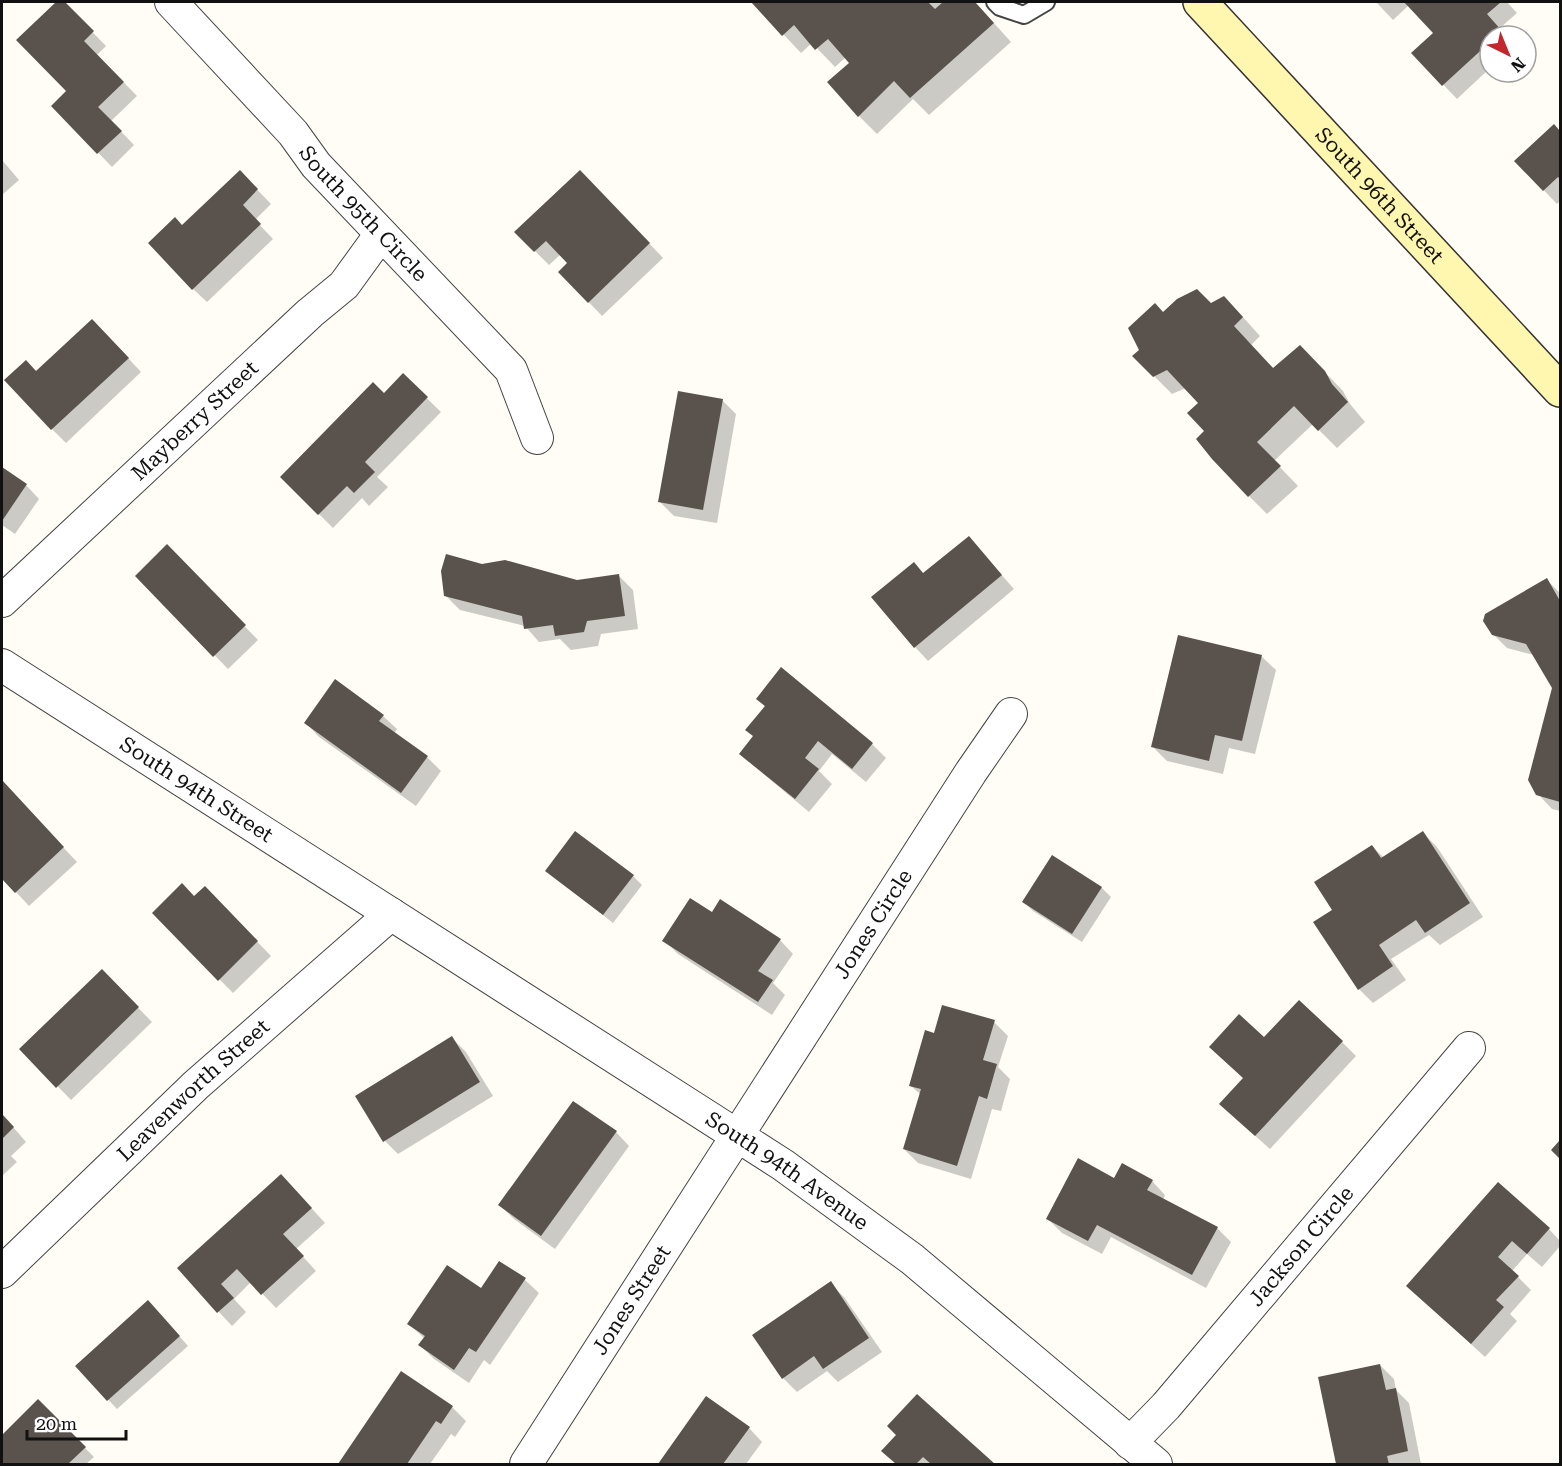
<svg xmlns="http://www.w3.org/2000/svg" width="1562" height="1466" font-family="'Roboto Serif',serif">
<style>
.shadow{fill:#0003}
.building{fill:#5a524d}
.lines{fill:none;stroke-linecap:round;stroke-linejoin:round}
.lane-casing{stroke:#444;stroke-width:20}
.street-casing{stroke:#444;stroke-width:34}
.secondary-casing{stroke:#333;stroke-width:36}
.lane{stroke:#fff;stroke-width:16}
.street{stroke:#fff;stroke-width:32}
.secondary{stroke:#fff6b0;stroke-width:33}
.labels{text-anchor:middle;dominant-baseline:central;stroke-width:6;stroke-linejoin:round;paint-order:stroke}
.street-label{font-size:21px;fill:#111;stroke:#fff}
</style>
<rect width="100%" height="100%" fill="#fffdf5"/>
<path class="shadow" d="M58,2H63L106,46L97,55L137,96L111,121L134,145L112,167L53,106L68,91L18,40Z
M753,2H975L1011,42L929,115L913,99L877,134L859,116L851,63L846,57L835,67L812,43L801,53Z
M1376,2H1507L1517,13L1500,28L1507,36H1490V68L1457,99L1413,53L1435,33L1409,5L1393,20Z
M1553,126L1560,133V201L1557,204L1516,161Z
M2,160L19,180L2,195Z
M240,172L271,204L255,220L273,239L207,302L193,289L183,227Z
M594,185L663,258L602,316L560,272L569,263L561,254L549,265L516,232Z
M1211,305L1242,316L1260,336L1251,345L1274,369L1318,365L1343,391L1350,404L1365,422L1337,448L1313,424L1274,461L1298,486L1267,514L1249,496L1206,431L1200,403L1186,388L1172,394L1134,356L1140,350L1164,314Z
M106,334L141,372L66,443L52,429L36,373Z
M403,375L441,412L377,477L388,487L369,506L362,498L333,528L282,477L384,395Z
M722,400L736,414L717,523L674,516L660,502Z
M2,469L26,485L39,499L15,534L2,525Z
M969,538L1014,589L928,661L915,647Z
M167,546L258,640L228,669L137,576Z
M482,565L577,582L619,576L633,590L638,629L601,634L598,646L571,650L560,639L539,642L525,626L460,610L446,596Z
M1547,580L1560,593V811L1552,809L1538,794L1553,687L1534,655L1507,648L1493,634Z
M1179,637L1262,657L1276,670L1255,754L1229,748L1223,774L1167,761L1153,747Z
M781,670L872,744L886,758L866,782L832,754L819,771L832,784L809,812L755,767L741,754L754,737L766,707L758,699Z
M383,716L397,729L394,734L427,757L441,771L416,806L319,737L306,723Z
M2,782L77,862L29,906L2,877Z
M1423,833L1437,847L1483,917L1440,945L1429,935L1391,959L1406,980L1373,1003L1359,989L1334,910L1372,846L1384,858Z
M1053,857L1102,888L1111,897L1082,942L1033,911L1024,902Z
M547,871L633,876L642,885L613,923Z
M205,888L271,956L233,993L154,913L195,898Z
M712,915L780,940L793,954L773,983L785,995L772,1015L678,954L664,940Z
M102,971L152,1022L71,1100L21,1049Z
M994,1022L1008,1036L998,1067L1010,1079L1001,1111L992,1109L971,1179L918,1163L904,1149L921,1095L910,1085L935,1034Z
M452,1038L466,1052L493,1096L398,1154L385,1141Z
M1264,1039L1342,1042L1356,1056L1270,1149L1235,1118L1245,1078Z
M2,1114L26,1142L11,1156L17,1162L2,1176Z
M616,1132L629,1146L555,1249L514,1219L500,1205Z
M1115,1180L1152,1181L1165,1195L1163,1200L1217,1228L1231,1242L1206,1288L1111,1237L1102,1254L1062,1233L1048,1219Z
M1498,1184L1549,1229L1560,1241V1246L1542,1267L1527,1254L1512,1271L1531,1290L1510,1314L1517,1321L1485,1357L1408,1286Z
M294,1189L325,1223L296,1249L316,1271L276,1308L251,1282L234,1299L246,1312L232,1326L179,1269Z
M500,1263L525,1280L539,1293L490,1365L484,1360L469,1383L434,1359L420,1345L425,1339L409,1324L481,1290Z
M830,1283L844,1297L882,1352L838,1382L827,1371L797,1392L783,1378Z
M157,1311L188,1346L117,1409L77,1366Z
M1380,1365L1394,1379L1396,1390L1409,1403L1421,1464H1337L1320,1378Z
M402,1373L452,1407L466,1421L455,1437L451,1434L430,1464H340Z
M917,1396L993,1464H897L884,1451L898,1435Z
M707,1398L749,1428L762,1442L746,1464H660Z
M38,1401L94,1457L86,1464H2V1437Z"/>
<path class="building" d="M56,2H65L94,31L84,41L124,82L98,107L122,131L97,154L51,106L66,91L16,40Z
M751,2H928L935,9L943,2H975L994,23L910,98L894,81L858,117L827,82L849,63L828,39L815,50L794,25L782,36Z
M1404,2H1501L1487,14L1502,31L1497,36H1490V42L1442,86L1411,53L1433,33Z
M1554,124L1560,131V179L1558,177L1543,191L1514,161Z
M240,170L258,189L243,205L261,224L192,290L148,243L175,217L182,225Z
M580,170L650,243L588,303L558,272L567,263L546,241L534,252L514,232Z
M1197,289L1211,303L1224,296L1243,317L1234,326L1273,368L1300,345L1325,371L1332,384L1348,402L1318,431L1294,406L1257,442L1281,466L1248,497L1212,459L1196,439L1204,431L1187,413L1198,403L1167,370L1153,377L1132,356L1139,350L1128,328L1155,303L1163,312L1177,299Z
M92,319L129,358L51,430L4,380L26,360L36,371Z
M403,373L428,397L365,462L375,472L354,493L347,486L318,515L280,477L373,382L384,393Z
M678,391L723,399L703,510L658,502Z
M2,467L27,484L2,521Z
M969,536L1002,575L914,648L871,597L914,562L923,573Z
M167,544L246,625L213,657L135,576Z
M446,554L482,564L505,560L577,580L619,574L625,616L587,621L584,632L555,636L553,625L524,629L522,616L444,596L441,571Z
M1547,578L1560,601V802L1536,795L1528,780L1552,688L1526,644L1492,635L1483,621L1485,614Z
M1178,635L1262,655L1242,741L1215,735L1209,761L1151,747Z
M781,667L873,743L852,769L818,741L805,758L819,769L795,799L739,754L753,736L745,730L765,706L756,699Z
M335,679L384,715L379,721L428,756L401,793L304,723Z
M2,780L64,847L15,893L2,879Z
M575,831L634,875L603,915L545,871Z
M1423,831L1470,903L1425,933L1416,920L1379,945L1393,966L1358,990L1313,922L1332,910L1314,882L1372,845L1381,858Z
M1052,855L1102,887L1072,934L1022,902Z
M182,883L194,896L205,886L258,941L218,981L152,913Z
M690,898L712,912L720,899L781,939L758,971L773,980L758,1002L662,941Z
M102,969L139,1007L56,1088L19,1049Z
M1299,1000L1343,1041L1255,1136L1219,1104L1243,1078L1209,1047L1239,1014L1264,1037Z
M942,1005L995,1020L983,1060L997,1064L987,1099L979,1096L957,1166L903,1149L921,1089L909,1086L925,1030L934,1033Z
M452,1036L480,1082L383,1142L355,1096Z
M573,1101L617,1131L541,1236L498,1205Z
M2,1114L14,1127L2,1139Z
M1560,1140V1159L1551,1150Z
M1078,1158L1114,1178L1122,1163L1153,1180L1147,1190L1218,1227L1192,1275L1097,1225L1088,1241L1046,1219Z
M281,1174L312,1208L283,1234L304,1256L261,1295L237,1269L221,1284L234,1298L217,1313L177,1268Z
M1498,1182L1550,1228L1527,1254L1512,1241L1498,1257L1519,1276L1496,1300L1504,1307L1471,1344L1406,1286Z
M499,1261L526,1278L476,1352L469,1348L454,1370L418,1345L425,1336L407,1324L447,1265L481,1288Z
M831,1281L869,1338L823,1369L814,1356L782,1379L752,1335Z
M148,1300L180,1336L107,1401L75,1366Z
M1380,1364L1386,1390L1396,1388L1408,1451L1387,1456L1389,1464H1336L1318,1377Z
M401,1371L453,1406L441,1424L436,1421L407,1464H338Z
M917,1394L995,1464H931L923,1457L916,1464H896L881,1451L896,1435L887,1426Z
M706,1396L750,1427L723,1464H658Z
M38,1399L86,1447L68,1464H2V1435Z"/>
<g class="lines">
<defs>
<path id="lane" d="M995,2L1000,7L1024,15L1046,2"/>
<g id="street">
<path id="s1" d="M171,2L293,133L316,165L511,370L537,438"/>
<path id="s2" d="M2,601L310,313L344,285L381,234"/>
<path id="s3" d="M2,665L783,1165L912,1259L1156,1464"/>
<path id="s4" d="M2,1272L196,1085L391,914"/>
<path id="s5" d="M1130,1443L1166,1406L1469,1048"/>
<path id="s6" d="M526,1464L971,772L1011,714"/>
</g>
<g id="secondary">
<path id="s7" d="M1200,2L1560,390"/>
</g>
</defs>
<use href="#lane" class="lane-casing"/>
<use href="#street" class="street-casing"/>
<use href="#secondary" class="secondary-casing"/>
<use href="#lane" class="lane"/>
<use href="#street" class="street"/>
<use href="#secondary" class="secondary"/>
</g>
<g class="labels">
<g class="street-label">
<text stroke="none"><textPath href="#s7" startOffset="264">South 96th Street</textPath></text>
<text stroke="none"><textPath href="#s1" startOffset="286">South 95th Circle</textPath></text>
<text stroke="none"><textPath href="#s2" startOffset="264">Mayberry Street</textPath></text>
<text stroke="none"><textPath href="#s3" startOffset="231">South 94th Street</textPath></text>
<text stroke="none"><textPath href="#s6" startOffset="642">Jones Circle</textPath></text>
<text stroke="none"><textPath href="#s4" startOffset="264">Leavenworth Street</textPath></text>
<text stroke="none"><textPath href="#s3" startOffset="934">South 94th Avenue</textPath></text>
<text stroke="none"><textPath href="#s5" startOffset="261">Jackson Circle</textPath></text>
<text stroke="none"><textPath href="#s6" startOffset="195">Jones Street</textPath></text>
</g>
</g>
<rect width="1562" height="1466" fill="none" stroke="#111111" stroke-width="6"/>
<g transform="translate(1508 54) rotate(137)"><circle r="28" fill="#ffffff" stroke="#a0a0a0" stroke-width="1.5"/>
<path d="M0-4.5L10 22L0 15L-10 22Z" fill="#c4262e"/>
<text y="-9" font-size="16" font-weight="bold" text-anchor="middle" fill="#111111">N</text>
</g>
<path d="M27 1430v9h99v-9" fill="none" stroke="#111111" stroke-width="3"/>
<text x="36" y="1430" font-size="18" fill="#111111" stroke="#ffffff" stroke-width="4.5" paint-order="stroke">20 m</text>
</svg>
